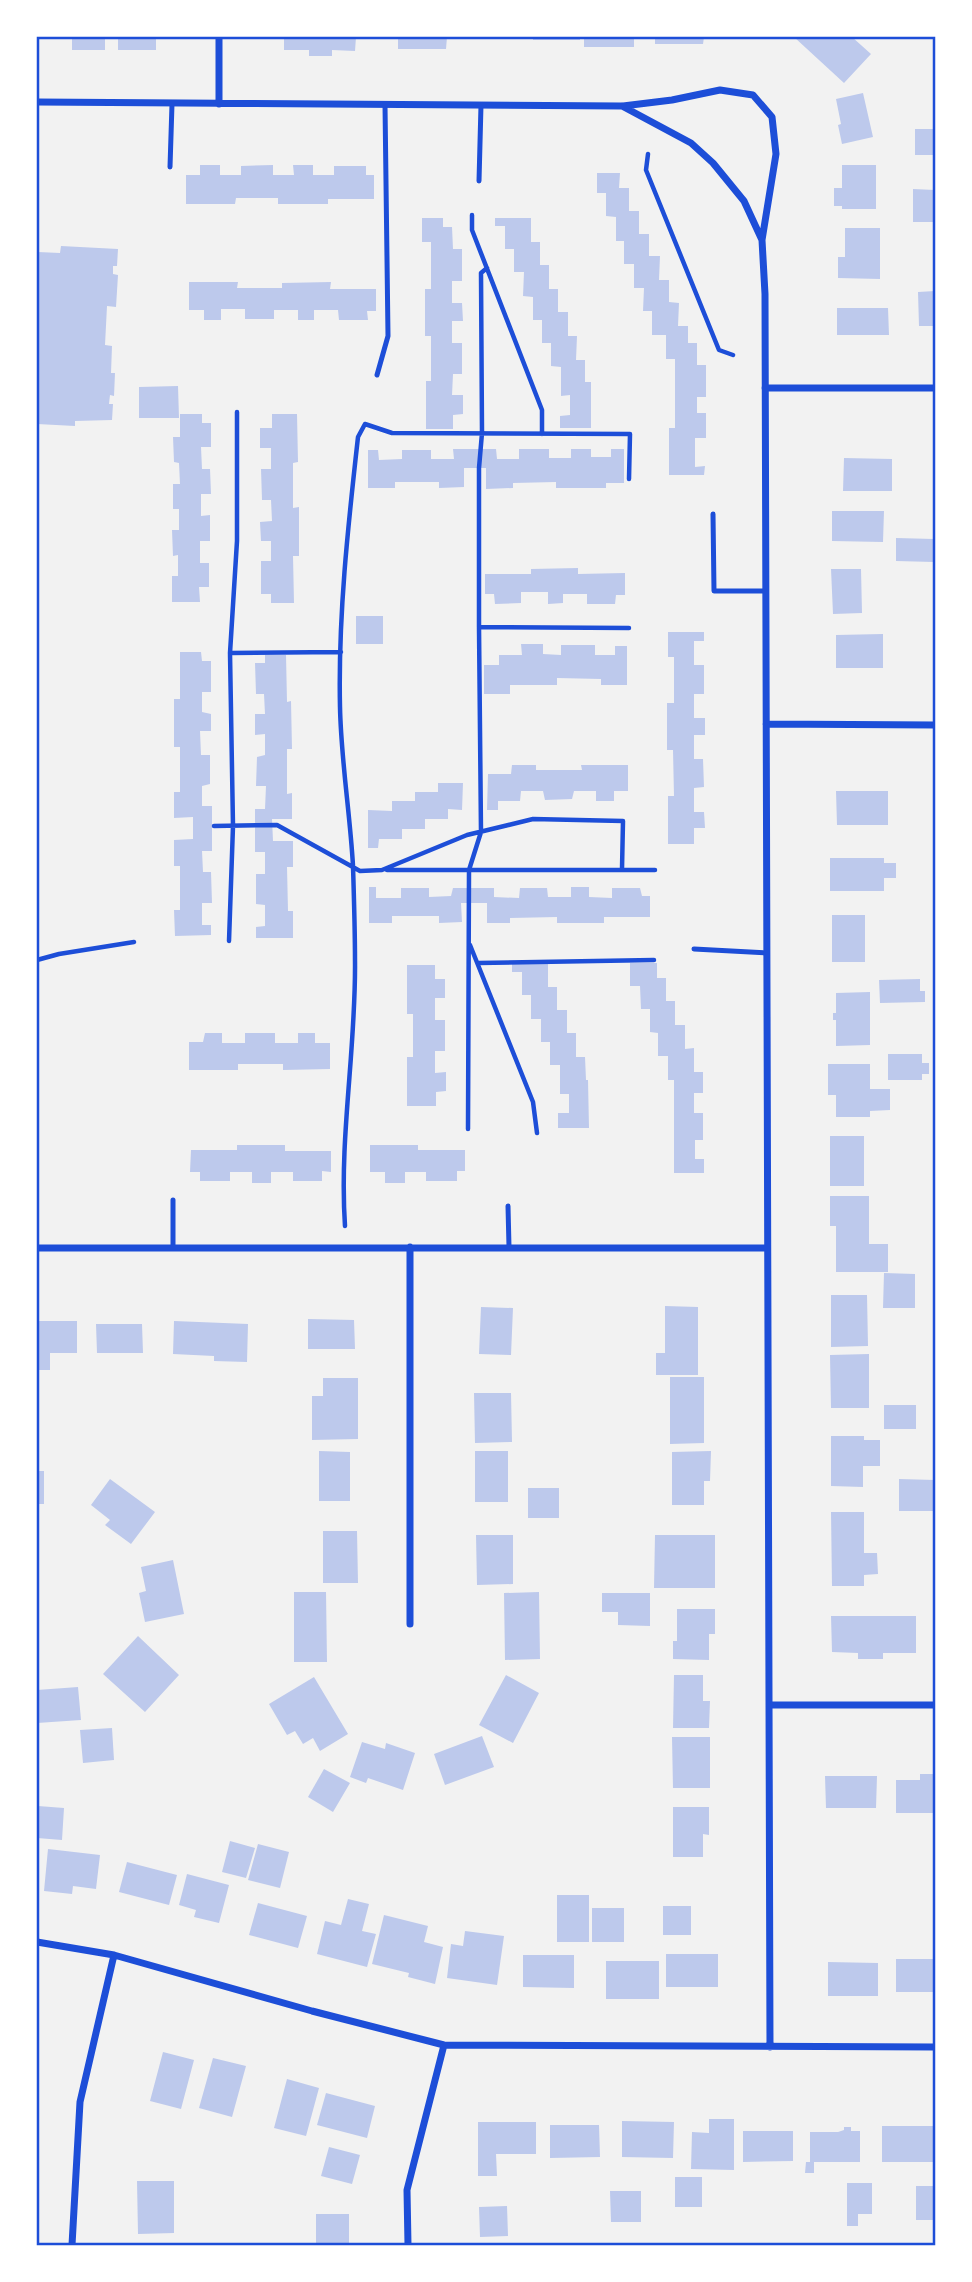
<svg xmlns="http://www.w3.org/2000/svg" width="972" height="2282" font-family="'Archivo Narrow',sans-serif">
<style>
.building{fill:#bdc9ec}
.lines{fill:none;stroke-linecap:round;stroke-linejoin:round}
.path{stroke:#1d4ed8;stroke-width:4.5}
.service{stroke:#1d4ed8;stroke-width:5}
.minor{stroke:#1d4ed8;stroke-width:7}
.neatline{fill:none;stroke:#1d4ed8;stroke-width:2.5}
</style>
<rect width="100%" height="100%" fill="#f2f2f2"/>
<path class="building" d="M72,37H105V50H72Z
M118,37H156V50H118Z
M284,37H356L355,51L332,50V56H309V50H284Z
M398,37H447L446,49H398Z
M533,37H580V40H533Z
M584,37H634V47H584Z
M655,37H704L703,44H655Z
M794,37H852L871,54L844,83Z
M863,93L873,137L842,144L838,125L841,124L836,99Z
M915,129H935V155H915Z
M200,165H220V175H241V166L273,165V175H294L293,165H313V175H334V166H366V175H374V199H328V204H278V198H236L235,204H186V175H200Z
M842,165H876V209H842V206H834V188H842Z
M597,173H620L619,188H629V211H639V234H649V256H660L659,280H669V302L679,303L678,326H688V343H697V365H706V397H697V413H706V438H695V467L705,466L704,475H669V428H675V359H666V335H652V311H643L644,288H634V264H624V241H616V217L606,216V193H597Z
M913,189L935,190V222H913Z
M422,218H443V227H452L453,249H462V281H452V303H462L463,321H452V343H462V374H453L452,395H463V414L453,415V429H426V381H431V336H425V289H431V242H422Z
M495,218H531V242H540V265H549V289H558V312H568V336H577L576,360H585V382H591V428H560V416L570,415V395L561,396V367L551,366V343H542V320H533V297L523,296L524,272H514V249H505V226H495Z
M845,228H880V279L838,278V257H845Z
M61,246L118,249L117,266H113V274L118,275L116,307L107,306L105,345L112,346L111,373H115L114,396L110,395L109,404H113L112,420L75,421V426L37,424L38,252L60,253Z
M189,282H238L237,288H282V283L331,282L330,289H376V311H367L368,320H339L338,310H314V320H298V310H274V319H245V309H221V320H204V310H189Z
M935,291V326H919L918,292Z
M837,308H888L889,335H837Z
M178,386L179,418H139V387Z
M180,414H202V423H211V447H201L202,469H210L211,494H201V516L210,515V541H200V563H209V587H199L200,602H172V576H178V555L173,556L172,530H179V509H173V484H180L179,463L174,462L173,437H180Z
M272,414H297L298,462L293,463V508L299,507V556H293L294,603H271V594H261V561H271V541H261L260,522L272,521L271,500H262L261,469H271V448H260V428H272Z
M453,449H496L497,459H519V449H549V458H571V449H591V457H611V449H624V483H606V488H556V482L513,483V488L486,489V468H464V487L439,488V482H395V488H368V450H378L379,460L402,459V450H431V459H454Z
M844,458L892,459V491H843Z
M832,511H884L883,542L832,541Z
M896,538L934,539V562L896,561Z
M578,568V574L625,573V595H616L615,604H587V594H563V603L548,604V592H521V603L495,604L494,594H485V574H531V569Z
M831,569H861L862,613L833,614Z
M356,616H383V644H356Z
M668,632H704V641H694V665H704V694H694V718H705V735H694V759H703L704,787L694,788V812H704L705,828H694V844H668V796H674L673,750H667V703H674V657H668Z
M883,634V668H836V635Z
M521,644H543V654L561,655V645H595V655H615V646H627V685H601V679L557,678V685H510V694H484V665H499V655H522Z
M180,652H201L202,661H211V692H202V712L211,714V731H200L201,755H210V784L202,786V806H212V851H202L203,872H211L212,903H202V925H211V935L175,936L174,910H180V866H174V840L193,839V817L174,818V792H180V747H174V699H180Z
M265,655H286L287,702L291,701L292,749H287V794L292,793V819H272L273,841H293V867H287L288,911H293V938H256V927L265,926V905L256,904V874H265V852H255V809H265L266,786H256L257,757L265,755V734L255,735V714H265L264,694H256L255,663H265Z
M512,765H536V770H582L581,765H628V791H614V801H596V791H574L572,799L545,800L543,791H521L520,801H498V810H487L488,774H511Z
M438,783H463L462,810L448,809V819H425V829H402V839H379L378,848H368V810L392,811V801H415V792H438Z
M836,791H888V825H837Z
M830,858H884V863H896V878H884V891H830Z
M369,887H376V898H401V888H429V897L451,896L453,888H494V897L519,898L520,888H547L548,897H571V887H589V897L612,898V888H640L642,896H650V917H604V923H557V917L510,918V923H487V903H461L462,922L439,923V916H392V923H369Z
M832,915H865V962H832Z
M548,963V987H557V1010H567V1033H576V1057H585L586,1080H588L589,1128H558V1113H569V1094H560V1065H550V1042H541V1019H531V995H522V972H512V964Z
M630,963H657V978H666V1001H675V1025H685V1049L694,1048V1072H703V1093H694V1113H703V1140H695V1159H704V1173H674V1080H668V1056H658V1033L650,1032V1009H641L640,986H630Z
M407,965H435V979H445V998H435V1020H445V1051H435V1073L446,1072V1091L436,1092V1106H407V1057H413V1014H407Z
M920,979V991H925V1002L880,1003L879,980Z
M870,992V1045L836,1046V1020H833V1013H836V993Z
M205,1033H222V1043H245V1033H275V1043H298V1033H315V1043H330V1069L283,1070V1064H238V1070H189V1042H203Z
M888,1054H922V1063H929V1074H922V1080H888Z
M828,1064H870V1089H890V1110L870,1111V1117H836V1095H828Z
M830,1136H864V1186H830Z
M237,1145H285V1151H331V1172L322,1171V1181H293V1172H271V1183H252V1172H230V1181H200V1172H190L191,1150H237Z
M370,1145H418V1150H465V1171H457V1181H426V1172H405V1183H385V1172H370Z
M830,1196H869V1244H888V1272H836V1226H830Z
M884,1273L915,1274V1308H883Z
M831,1295H867L868,1346L831,1347Z
M665,1306L698,1307V1375H656V1353H665Z
M481,1307L513,1308L511,1355L479,1354Z
M308,1319L354,1320L355,1349H308Z
M37,1321H77V1353H50V1370H37Z
M174,1321L248,1324L247,1362L214,1361V1356L173,1354Z
M96,1324H142L143,1353H97Z
M869,1354V1408H831L830,1355Z
M670,1377H704V1443L670,1444Z
M323,1378H358V1439L312,1440V1396H323Z
M474,1393H511L512,1442L475,1443Z
M884,1405H916V1429H884Z
M831,1436H864V1440H880V1466H863V1487L831,1486Z
M319,1451L350,1452V1501H319Z
M475,1451H508V1502H475Z
M711,1451L710,1481H704V1505H672V1452Z
M37,1471H44V1504H37Z
M110,1479L155,1512L131,1544L105,1525L110,1520L91,1505Z
M899,1479L935,1480V1511H899Z
M528,1488H559V1518H528Z
M831,1512H864V1553H877L878,1574L864,1575V1586H832Z
M323,1531H357L358,1583H323Z
M476,1535H513V1584L477,1585Z
M655,1535H715V1588H654Z
M173,1560L184,1614L145,1622L139,1593L146,1591L141,1567Z
M294,1592H326L327,1662H294Z
M539,1592L540,1659L505,1660L504,1593Z
M602,1593H650V1626L618,1625V1612H602Z
M677,1609H715V1634H709V1660L673,1659V1641H677Z
M831,1616H916V1653H883V1659H858V1653L832,1652Z
M138,1636L179,1675L145,1712L103,1674Z
M506,1675L539,1693L513,1743L479,1725Z
M674,1675H703V1701H710L709,1728H673Z
M314,1677L348,1734L320,1751L313,1738L303,1744L295,1731L287,1735L269,1704Z
M78,1687L81,1720L37,1723V1690Z
M112,1728L114,1760L83,1763L80,1730Z
M482,1736L494,1767L445,1785L434,1754Z
M672,1737H710V1788H673Z
M362,1742L385,1749L386,1743L415,1753L403,1790L368,1778L366,1783L350,1777Z
M324,1769L350,1783L333,1812L308,1797Z
M920,1774H935V1813H896V1780H920Z
M825,1776H877L876,1808H826Z
M38,1806L64,1808L62,1840L37,1838Z
M673,1807H709V1835L703,1834V1857H673Z
M230,1841L255,1848L246,1878L222,1872Z
M258,1844L289,1852L280,1888L248,1880Z
M48,1849L100,1855L96,1889L73,1886L72,1894L44,1891Z
M127,1862L177,1875L169,1905L119,1892Z
M187,1874L229,1885L219,1923L194,1917L196,1910L179,1905Z
M557,1895H589V1942H557Z
M348,1899L369,1904L362,1931L376,1934L367,1967L317,1954L325,1921L341,1925Z
M258,1903L307,1916L298,1948L249,1935Z
M663,1906H691V1935H663Z
M592,1908H624V1942H592Z
M384,1915L428,1926L424,1942L443,1947L435,1984L408,1977L409,1973L372,1964Z
M465,1931L504,1936L497,1985L447,1978L451,1944L463,1946Z
M666,1954H718V1987H666Z
M523,1955H574V1988L523,1987Z
M896,1959H935V1992H896Z
M606,1961H659V1999H606Z
M828,1962L878,1963V1996H828Z
M163,2052L194,2060L181,2109L150,2101Z
M213,2058L246,2066L232,2117L199,2108Z
M287,2079L319,2088L306,2136L274,2128Z
M326,2093L375,2106L367,2138L317,2125Z
M709,2119H734V2170L691,2169L692,2132L709,2133Z
M622,2121L674,2122L673,2158L622,2157Z
M478,2122H536V2154H496L497,2176H478Z
M550,2125H599L600,2157L550,2158Z
M882,2126H933V2162H882Z
M844,2127H851V2131H860V2162H814V2173H805L806,2162H810V2132H838L844,2130Z
M743,2131H793V2161L743,2162Z
M329,2147L360,2155L352,2184L321,2176Z
M675,2177H702V2207H675Z
M137,2181H174V2233L138,2234Z
M847,2183H872V2214H858V2226H847Z
M916,2186H935V2220H916Z
M610,2191H641V2222H611Z
M507,2206L508,2236L480,2237L479,2207Z
M316,2214H349V2245H316Z"/>
<g class="lines">
<path class="path" d="M648,154L646,170L719,350L733,355
M472,215V230L542,410V434
M479,627L629,628
M230,653L341,652
M214,826L277,825L360,871L382,870L467,835L533,819L623,821L622,869
M387,870H655
M229,941L233,826L230,653L237,541V412
M470,945L533,1102L537,1133
M37,960L59,954L134,942
M478,963L654,960
M468,1129L469,870L481,832L479,627V468L482,433L481,273L487,268
M345,1226C339,1138 356,1050 355,961C355,930 354,898 353,866C350,813 341,760 340,707C338,617 348,526 358,437L365,424L392,433L630,434L629,479"/>
<path class="service" d="M170,167L172,104
M479,181L481,105
M377,375L388,336L385,105
M713,514L714,591H766
M694,949L767,953
M508,1206L509,1247
M173,1248V1200"/>
<path class="minor" d="M219,37V104
M37,102L622,106L691,143L713,163L744,201L762,240L765,294L770,2047
M623,106L672,100L720,90L753,95L772,117L776,154L762,240
M765,388H935
M766,724L935,725
M37,1248H766
M410,1624V1247
M769,1705H935
M37,1942L114,1955L312,2011L444,2045L935,2047
M72,2245L80,2102L114,1955
M408,2245L407,2190L444,2045"/>
</g>
<rect width="972" height="2282" fill="none" stroke="#ffffff" stroke-width="77"/>
<rect x="38" y="38" width="896" height="2206" class="neatline"/>
</svg>
